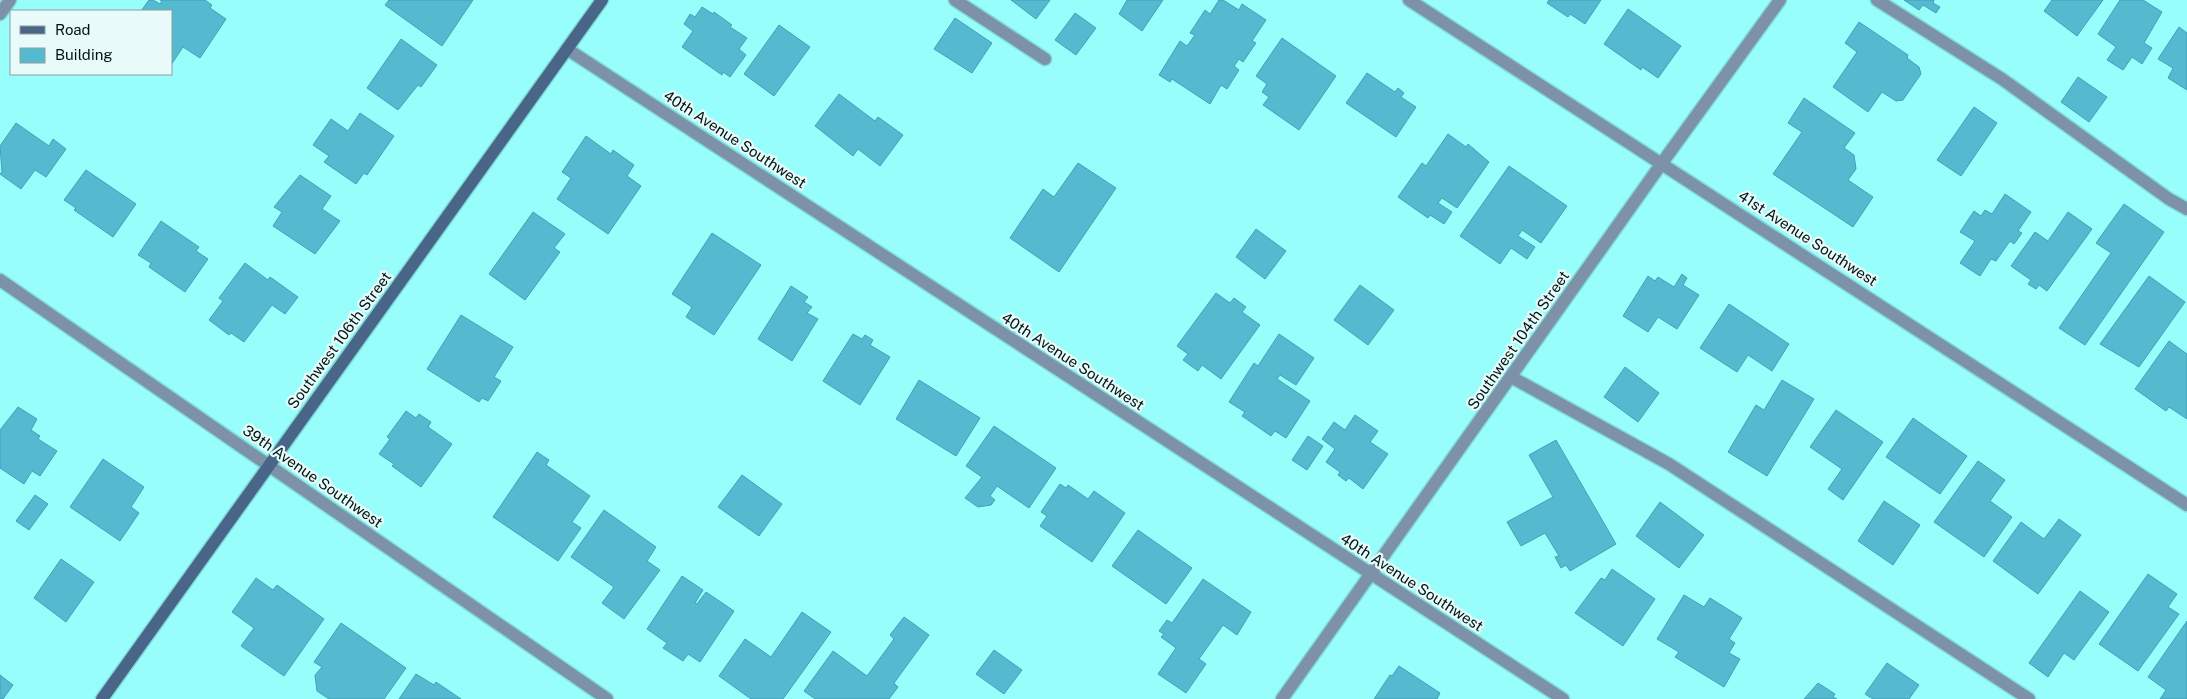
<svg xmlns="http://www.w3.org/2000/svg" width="2187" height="699" font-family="'Public Sans',sans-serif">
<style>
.building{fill:#55bacf;stroke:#3da3b7}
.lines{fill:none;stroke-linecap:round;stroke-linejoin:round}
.lane-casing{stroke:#7fd9d6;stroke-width:15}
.street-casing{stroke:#7fd9d6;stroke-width:15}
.secondary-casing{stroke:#7fd9d6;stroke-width:15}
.lane{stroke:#7d91a9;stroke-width:12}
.street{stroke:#7d91a9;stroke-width:12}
.secondary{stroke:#496689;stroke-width:12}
.labels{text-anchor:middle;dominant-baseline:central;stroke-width:4.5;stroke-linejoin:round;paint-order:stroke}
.street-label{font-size:15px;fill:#011515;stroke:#e8fbfa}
</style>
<rect width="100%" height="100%" fill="#97fefb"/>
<path class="building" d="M149,0H153L160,4L162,1L160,0H205L212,5L210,8L226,19L200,58L183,47L171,65V11H141Z
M389,0H473L442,46L385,5Z
M1011,0H1050L1036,19Z
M1127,0H1163L1142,31L1119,14Z
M1219,0H1223L1239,10L1242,4L1266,20L1252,41L1256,43L1243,62L1239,59L1234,66L1239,70L1227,89L1221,85L1210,104L1172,79L1170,82L1159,75L1180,41L1187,46L1195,35L1190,33L1205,10L1210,14Z
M1549,0H1601L1585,24L1570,14L1568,17L1547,3Z
M1904,0H1934L1933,3L1940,7L1936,13L1923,5L1919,10Z
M2052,0H2103L2077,36L2044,11Z
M2120,0H2143L2162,12L2144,43L2152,48L2142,64L2132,57L2123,70L2107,60L2116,47L2098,34Z
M702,7L713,14L714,12L732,25L730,27L747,38L739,49L746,55L730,77L723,72L722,75L682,47L693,31L684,24L690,14L695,17Z
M1628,9L1681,46L1658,78L1642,67L1641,70L1604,44Z
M1075,13L1096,28L1076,55L1055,40Z
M955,18L992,43L972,73L934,49Z
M1859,22L1908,55L1907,58L1919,67L1921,74L1903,100L1896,101L1882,92L1868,112L1833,87L1857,52L1845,43Z
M779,25L810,47L774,96L744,74Z
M2179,27L2187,33V90L2168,78L2173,68L2158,59Z
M1282,38L1336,76L1299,130L1263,105L1269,97L1262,92L1267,84L1256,76Z
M401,39L437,65L421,87L418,85L398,110L367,88Z
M1367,73L1395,92L1398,88L1404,93L1401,97L1416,107L1396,137L1346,103Z
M2078,77L2107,97L2089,122L2061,102Z
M839,94L875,121L878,117L903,135L880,166L858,149L853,156L815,126Z
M1804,98L1855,133L1844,148L1854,155L1856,169L1848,180L1873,197L1853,227L1773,174L1802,132L1788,123Z
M1974,107L1997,123L1961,176L1937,160Z
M360,113L394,136L367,175L364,173L356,184L324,162L329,156L313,145L331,119L348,131Z
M16,123L49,146L53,139L66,149L46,177L35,170L21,189L0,174L2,172L0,146Z
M1448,134L1466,147L1468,144L1489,162L1457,208L1442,198L1438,203L1452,212L1444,224L1430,215L1428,218L1398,197L1422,163L1426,166Z
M586,136L611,154L613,150L634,165L627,176L641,186L608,234L557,199L571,178L562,172Z
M1078,163L1116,188L1059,272L1010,238L1043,189L1054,197Z
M1509,166L1567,206L1541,243L1522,230L1518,236L1535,247L1527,259L1511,248L1500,264L1460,236Z
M86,170L136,204L113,237L74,210L76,208L64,200Z
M300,175L331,196L322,209L340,221L315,254L273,226L282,212L274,207Z
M2005,194L2031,212L2018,231L2022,233L2014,244L2010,241L1996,261L1991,259L1980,276L1960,263L1975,241L1960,232L1974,211L1981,216L1985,210L1992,214Z
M2124,204L2164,232L2085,345L2059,328L2111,253L2096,243Z
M533,212L565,234L554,248L560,252L525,300L489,274Z
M2068,212L2092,229L2047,291L2039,285L2036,289L2028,284L2031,280L2011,266L2035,232L2048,241Z
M161,221L199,247L196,251L208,259L185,292L149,267L151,263L138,255Z
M1256,229L1286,251L1265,279L1236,257Z
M712,233L761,265L714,335L686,317L692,307L672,294Z
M245,263L268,280L270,277L298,297L285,314L272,305L244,342L231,333L229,335L209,320L223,301L219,298Z
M1682,274L1687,278L1683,285L1699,295L1677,329L1658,317L1648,332L1623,316L1648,276L1655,281L1658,277L1674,287Z
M2149,276L2185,302L2139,367L2100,344Z
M1360,285L1394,310L1368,345L1334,320Z
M791,286L808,297L804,302L812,307L807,313L818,319L792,361L758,339Z
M1216,293L1230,303L1234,298L1246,307L1242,312L1260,325L1221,379L1202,365L1198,371L1183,360L1188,354L1177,346Z
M1729,304L1789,344L1772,371L1748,355L1737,372L1700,348Z
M461,315L513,347L494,377L501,381L488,401L482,398L479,402L427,369Z
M853,334L862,339L865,335L873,340L870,345L890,357L860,405L823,381Z
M1279,334L1314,358L1296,385L1280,375L1277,379L1310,401L1286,438L1275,431L1271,436L1242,416L1245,412L1229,402L1254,363L1258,366Z
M2169,341L2187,354V419L2169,407L2166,411L2135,389Z
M1625,367L1659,393L1638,422L1604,397Z
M919,380L980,418L956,456L896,419Z
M1782,380L1814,399L1767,476L1728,452L1756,405L1764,410Z
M18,407L37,419L31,430L40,436L38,439L57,451L40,476L32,471L24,484L0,468V430Z
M1836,410L1883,442L1843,500L1828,489L1842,469L1810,447Z
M406,411L416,418L419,414L431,422L428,427L452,444L421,487L392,466L394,464L379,454L390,439L387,437Z
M1355,415L1378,431L1370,442L1388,454L1363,489L1349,478L1346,481L1338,475L1340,472L1326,462L1335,449L1322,439L1334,422L1345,430Z
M1913,418L1967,456L1940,494L1886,457Z
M994,426L1056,468L1029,508L997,486L990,496L995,500L991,505L978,507L965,498L982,477L966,466Z
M1308,436L1323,446L1307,470L1292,460Z
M1556,440L1616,544L1570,571L1566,565L1561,568L1555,557L1559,556L1545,533L1521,546L1507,522L1553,497L1529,455Z
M537,452L549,460L546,465L590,496L572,522L581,528L558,561L493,517Z
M103,459L144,487L131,507L139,513L120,541L70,507Z
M1978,461L2005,480L1990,501L2012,517L1984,557L1934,522Z
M742,475L782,504L759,536L718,507Z
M1060,484L1066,488L1068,485L1088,499L1094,491L1125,513L1092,562L1040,526L1047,516L1041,512Z
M35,495L48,504L29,530L16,521Z
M1884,501L1920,525L1893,565L1858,541Z
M1660,502L1704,535L1679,568L1636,536Z
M604,510L656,547L647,561L660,570L624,619L602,603L614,587L571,557Z
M2059,519L2081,535L2038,594L1993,561L2021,522L2044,539Z
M1138,530L1192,568L1166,604L1112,566Z
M61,559L94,582L66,622L34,598Z
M1612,569L1655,599L1623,646L1575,613L1601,578L1605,580Z
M2148,574L2177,594L2168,607L2179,614L2138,671L2099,644Z
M682,576L703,590L695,603L697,604L706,592L734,611L700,662L688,654L683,661L663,648L667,643L647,629Z
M256,578L273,590L277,585L324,619L284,676L241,646L254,628L232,612Z
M1203,579L1251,612L1237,635L1223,625L1199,659L1206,664L1186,693L1158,674L1176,648L1161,637L1164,634L1159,631L1167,620L1172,623Z
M2080,591L2109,612L2074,660L2064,653L2048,677L2029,663Z
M1684,595L1704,607L1710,598L1742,618L1729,639L1735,643L1729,653L1740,659L1724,687L1675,657L1679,652L1657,639Z
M802,612L831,632L783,699H751L719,676L745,639L771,657Z
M904,617L929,635L894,683L898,687L889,699H815L804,691L833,651L867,676L894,639L890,635Z
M2187,621V699H2160L2166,690L2148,677Z
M341,623L406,668L384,699H329L317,691L315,675L322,667L314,662Z
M994,650L1022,670L1004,694L976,674Z
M1887,663L1919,685L1909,699H1873L1865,694Z
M1399,666L1440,693L1437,699H1374L1390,675L1392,676Z
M416,674L434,685L436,682L461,699H399Z
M0,675L13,685L3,699H0Z
M1818,683L1835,694L1833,697L1837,699H1804Z"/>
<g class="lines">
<defs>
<path id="lane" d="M955,0L1045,59
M1877,0L2002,79L2169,199L2187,209
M1511,377L1669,464L2029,699"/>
<path id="street" d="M1409,0L2187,505
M0,14L10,0
M567,49L1563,699
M0,280L607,699
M1282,699L1662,163L1780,0"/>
<path id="secondary" d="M102,699L602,0"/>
</defs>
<use href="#lane" class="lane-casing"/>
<use href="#street" class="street-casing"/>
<use href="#secondary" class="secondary-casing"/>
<use href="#lane" class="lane"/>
<use href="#street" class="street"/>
<use href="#secondary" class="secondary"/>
</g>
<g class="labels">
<g class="street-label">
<text transform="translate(735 139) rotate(33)">40th Avenue Southwest</text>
<text transform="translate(1808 238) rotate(33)">41st Avenue Southwest</text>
<text transform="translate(339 340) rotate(-54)">Southwest 106th Street</text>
<text transform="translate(1518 340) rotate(-55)">Southwest 104th Street</text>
<text transform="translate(1073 361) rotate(33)">40th Avenue Southwest</text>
<text transform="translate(313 476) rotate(35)">39th Avenue Southwest</text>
<text transform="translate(1412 582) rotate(33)">40th Avenue Southwest</text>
</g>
</g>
<rect x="10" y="10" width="162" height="65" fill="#e8fbfa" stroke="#8c9f9e"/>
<rect x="20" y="26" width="25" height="8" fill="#496689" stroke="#8c9f9e"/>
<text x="55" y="35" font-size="15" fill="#011515">Road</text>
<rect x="20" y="48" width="25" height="15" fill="#55bacf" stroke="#8c9f9e"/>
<text x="55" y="60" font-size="15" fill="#011515">Building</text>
</svg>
